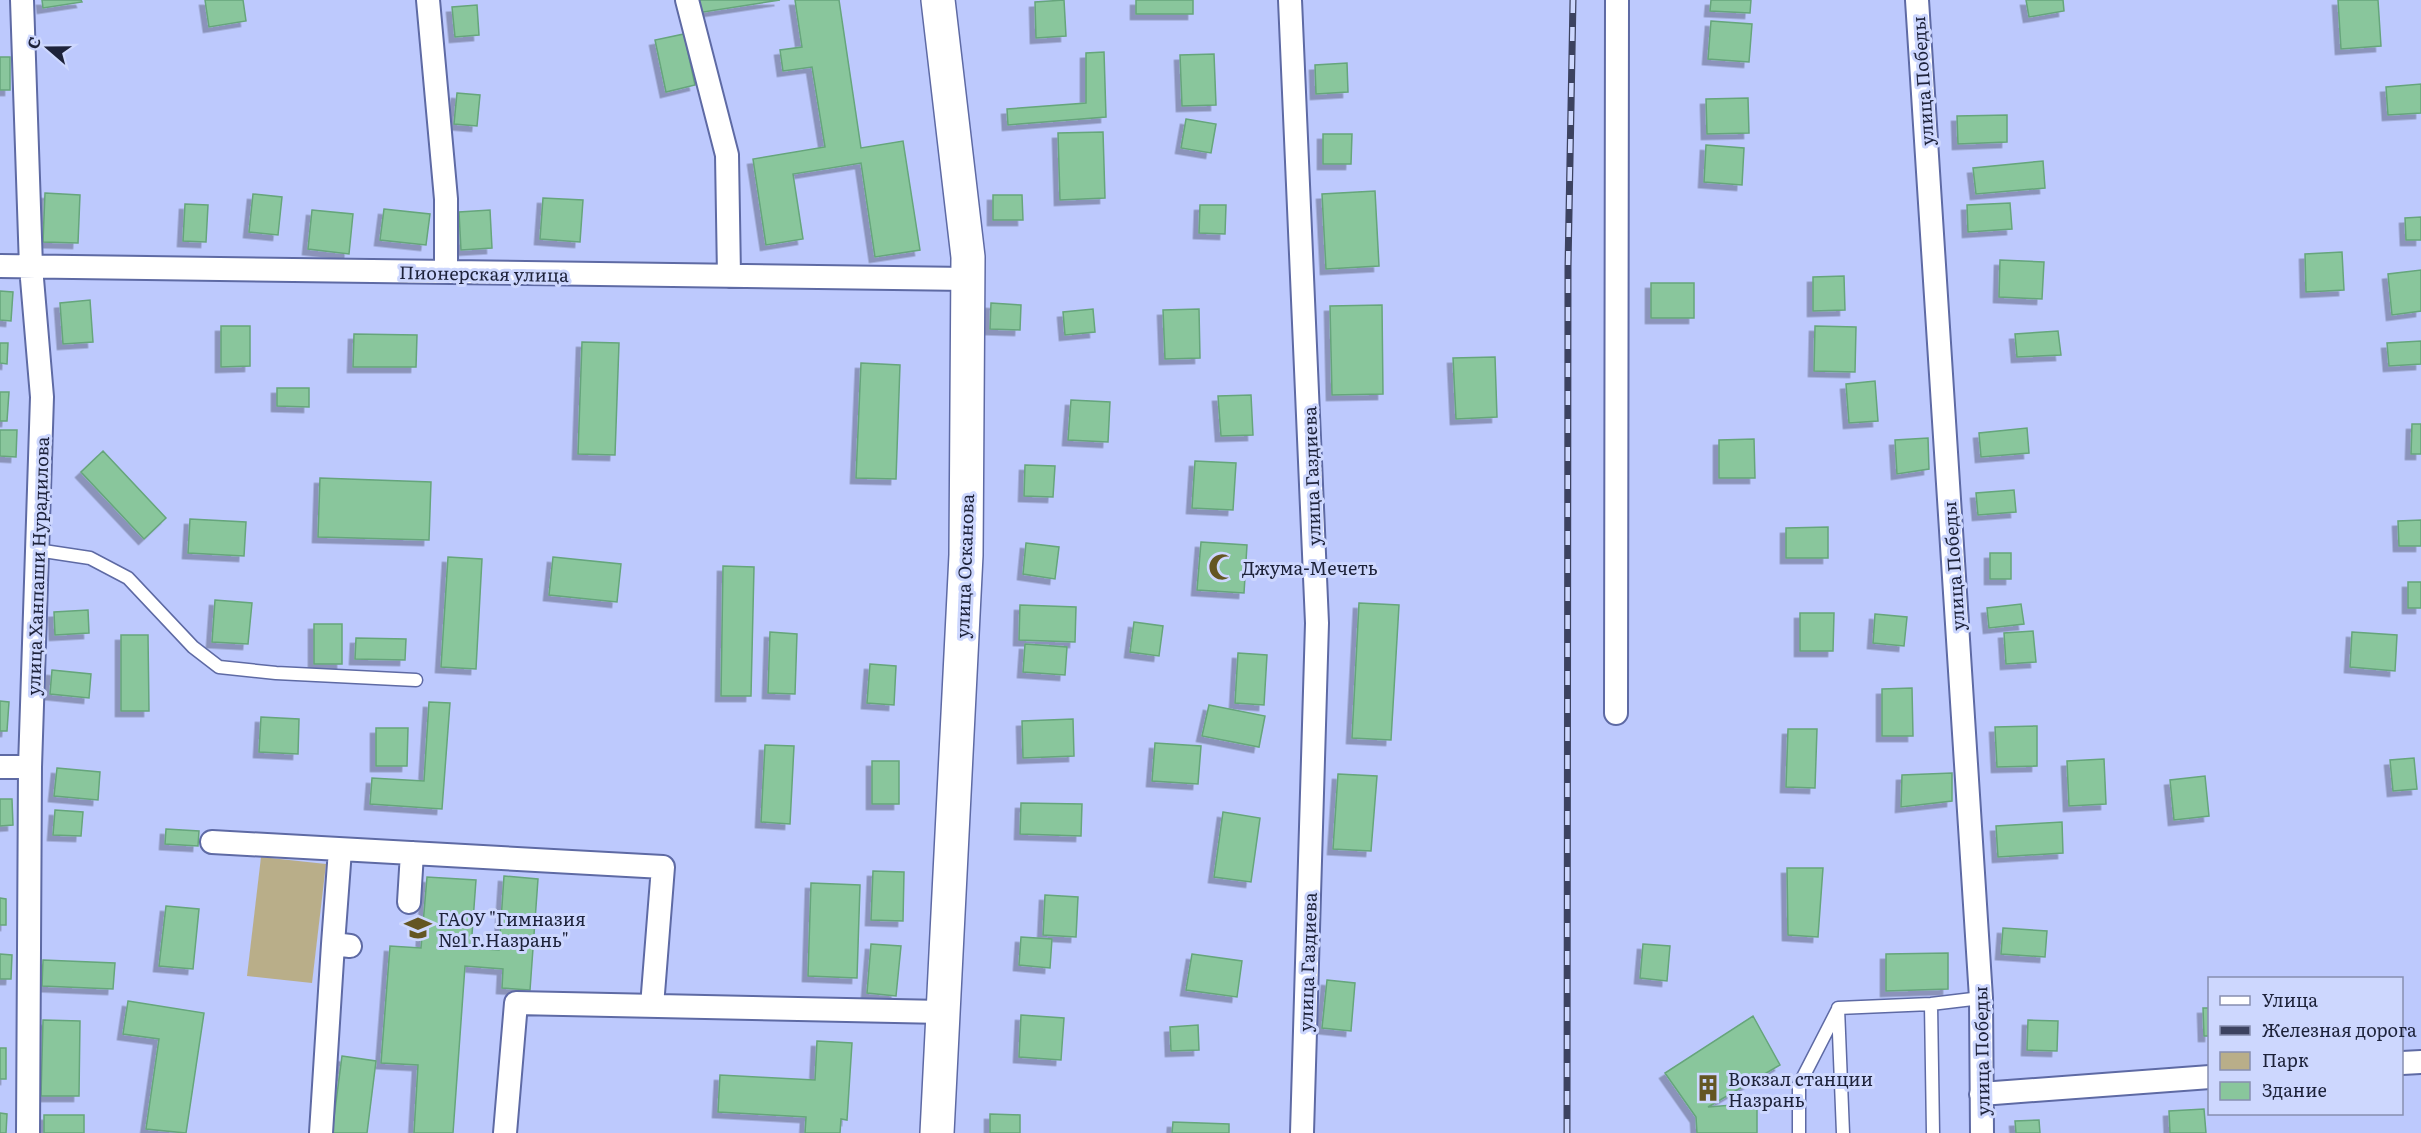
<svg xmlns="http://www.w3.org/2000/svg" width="2421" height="1133" font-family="Literata,serif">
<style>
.green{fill:#b9ae89}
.building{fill:#89c69c;stroke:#66a57b;stroke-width:1.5;filter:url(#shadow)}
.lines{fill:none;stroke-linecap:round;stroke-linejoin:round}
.lane-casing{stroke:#5e6aa4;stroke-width:15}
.street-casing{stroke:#5e6aa4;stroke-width:26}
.secondary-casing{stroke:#5e6aa4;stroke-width:36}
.lane{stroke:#fff;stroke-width:12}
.street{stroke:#fff;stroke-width:22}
.secondary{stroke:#fff;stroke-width:33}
.rail-casing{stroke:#3c4260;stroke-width:7}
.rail{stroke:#cdd7fe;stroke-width:4.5;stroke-dasharray:14;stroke-linecap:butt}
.labels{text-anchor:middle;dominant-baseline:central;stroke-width:6;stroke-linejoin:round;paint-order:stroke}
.street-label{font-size:18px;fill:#1d223a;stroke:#cdd7fe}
.poi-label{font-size:18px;fill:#1d223a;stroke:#cdd7fe;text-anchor:start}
</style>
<defs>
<filter id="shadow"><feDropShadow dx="-5.5" dy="5.5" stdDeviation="0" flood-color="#0004"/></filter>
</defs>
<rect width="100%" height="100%" fill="#bdc9fd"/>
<path class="green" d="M261,857L326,864L312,983L247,976Z"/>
<path class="building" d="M42,0H81L82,2L43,8Z
M205,0H243L246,21L209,27Z
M694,0H780L697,13Z
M795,0H839L861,148L903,141L920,250L875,257L861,163L793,174L803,239L766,245L753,159L825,147L812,67L783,71L780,50L802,47Z
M1064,0L1066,36L1036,38L1035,2Z
M1136,0H1193V14H1136Z
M1711,0H1751L1750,13L1710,11Z
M2026,0H2063L2064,11L2029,17Z
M2338,0H2378L2381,46L2341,49Z
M477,5L479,35L455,37L452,7Z
M1711,21L1752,24L1749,62L1708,59Z
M684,34L695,85L666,92L655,40Z
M1104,52L1106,117L1008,125L1007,109L1086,103V53Z
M1214,54L1216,105L1182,106L1180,55Z
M0,57H10V90H0Z
M1347,63L1348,92L1316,94L1315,65Z
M2421,84V113L2388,115L2386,87Z
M457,93L480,95L477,126L454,124Z
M1748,98L1749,133L1707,134L1706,99Z
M2007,115V142L1958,144L1957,116Z
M1186,119L1216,124L1211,153L1181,148Z
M1103,132L1105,198L1060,200L1058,133Z
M1323,134H1352L1351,164H1323Z
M1706,145L1744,148L1742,185L1704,182Z
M2043,161L2045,188L1976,194L1973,168Z
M1375,191L1379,266L1326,269L1322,194Z
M45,193L80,195L78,243L43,242Z
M253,194L282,197L278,235L249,232Z
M993,195H1022L1023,220H993Z
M543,198L583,200L580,242L540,239Z
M2010,203L2012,229L1968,232L1967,205Z
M185,204L208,205L206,242L183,241Z
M1200,205H1226L1225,234L1199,233Z
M384,209L430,214L426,245L380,240Z
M312,210L353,214L349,254L308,249Z
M490,210L492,248L461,250L459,212Z
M2421,217V240H2406L2405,218Z
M2342,252L2344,290L2306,292L2305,254Z
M2000,260L2044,262L2042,299L1999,297Z
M2421,270V311L2392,315L2388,274Z
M1844,276L1845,310L1813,311V277Z
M1651,283H1694V318H1651Z
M0,291L13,292L11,321L0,320Z
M90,300L93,342L63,344L60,303Z
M991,303L1021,305L1020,330L990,329Z
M1382,305L1383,394L1332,395L1330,306Z
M1093,309L1095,332L1065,335L1063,312Z
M1199,309L1200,358L1165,359L1163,310Z
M221,326H250V366L221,367Z
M1815,326L1856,327L1855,372L1814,371Z
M2058,331L2061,355L2017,357L2015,334Z
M354,334L417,335L416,367H353Z
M2421,341V364L2389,366L2387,343Z
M582,342L619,343L615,455L578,454Z
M0,343H8L7,364L0,363Z
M1495,357L1497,417L1456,419L1453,358Z
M861,363L900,365L896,479L856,478Z
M1875,381L1878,421L1849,423L1846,384Z
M277,388H309V407L277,406Z
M0,392H9L7,421H0Z
M1251,395L1253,435L1221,436L1218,396Z
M1071,400L1110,402L1108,442L1068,440Z
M2412,424H2421V454H2411Z
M2027,428L2029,453L1981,457L1979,433Z
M0,430H17L16,457L0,456Z
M1928,438L1929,469L1897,474L1895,440Z
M1754,439L1755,478H1719V440Z
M103,451L166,518L144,539L81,472Z
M1195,461L1236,463L1233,510L1192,508Z
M1025,465L1055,466L1053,497L1024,496Z
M320,478L431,482L429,540L318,537Z
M2014,490L2016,512L1978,515L1976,493Z
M190,519L246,522L244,556L188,553Z
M2421,520V546H2399L2398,521Z
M1828,527V558H1786V528Z
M1201,542L1247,545L1244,593L1197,590Z
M1026,543L1059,547L1055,579L1023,574Z
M1990,553H2011V579H1990Z
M448,557L482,559L476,669L441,667Z
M553,557L621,564L617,602L549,595Z
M723,566L754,567L751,696H721Z
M2408,582H2421V608H2408Z
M215,600L252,603L248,644L212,642Z
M1359,603L1399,605L1391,740L1352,738Z
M2021,604L2024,624L1989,628L1987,608Z
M1020,605L1076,607L1075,642L1019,640Z
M88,610L89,633L55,635L54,612Z
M1800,613H1834L1833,651H1800Z
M1875,614L1907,617L1904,646L1873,643Z
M1134,622L1163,626L1159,656L1130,652Z
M314,624H342V664H314Z
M2033,631L2036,662L2006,664L2004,633Z
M770,632L797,634L795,694L768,693Z
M2352,632L2397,635L2395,671L2350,667Z
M121,635H148L149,711H121Z
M356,638L406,639L405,660L355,659Z
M1025,644L1067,647L1065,675L1023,672Z
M1238,653L1267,655L1264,705L1235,703Z
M870,664L896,666L894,705L867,703Z
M52,670L91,674L89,698L50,694Z
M1912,688L1913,736H1882V689Z
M0,701L9,702L7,731H0Z
M429,702L450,703L442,809L370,804L372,778L424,781Z
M1209,705L1265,716L1259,747L1202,736Z
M261,717L299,719L298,754L259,752Z
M1073,719L1074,756L1023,758L1022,721Z
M2037,726V766L1997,767L1995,727Z
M376,728H408L407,766H376Z
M1788,729H1817L1815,788L1786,787Z
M1155,743L1201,746L1198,784L1152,781Z
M765,745L794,746L790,824L761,822Z
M2414,758L2417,789L2393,791L2390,760Z
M2104,759L2106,804L2069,806L2067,761Z
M872,761H899V804H872Z
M57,768L100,772L98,800L54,796Z
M1952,773V801L1901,807L1902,775Z
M1338,774L1377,776L1371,851L1333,849Z
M2205,776L2209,816L2174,820L2170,780Z
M0,799H12L13,825L0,826Z
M1021,803L1082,804L1081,836L1020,834Z
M55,810L83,812L81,836L53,835Z
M1223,812L1260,818L1251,882L1214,877Z
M2062,822L2063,853L1998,857L1996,826Z
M166,829L199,831L198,846L165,844Z
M1787,868H1823L1818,937L1788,935Z
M873,871L904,872L903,921L871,920Z
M504,876L538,879L530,990L502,988L503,969L465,966L453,1133H414L418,1065L381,1063L390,946L421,948L427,877L476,880L471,948L499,950Z
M811,883L860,885L857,978L808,976Z
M1045,895L1078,897L1076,937L1043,935Z
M0,898L6,899V925H0Z
M166,906L199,909L193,969L159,966Z
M2003,928L2047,931L2045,957L2001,954Z
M1021,937L1052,939L1050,968L1019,965Z
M871,944L901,946L896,996L867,993Z
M1643,944L1670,946L1667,981L1640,978Z
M1948,953V989L1886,991V954Z
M0,954L12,955L11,979H0Z
M1192,954L1242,961L1237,997L1186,990Z
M43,960L115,963L113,989L42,986Z
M1327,980L1355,983L1351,1031L1322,1028Z
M128,1001L204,1013L186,1133L146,1129L159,1039L123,1034Z
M2203,1008H2210V1036H2204Z
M1021,1015L1064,1018L1061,1060L1019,1057Z
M1753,1016L1780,1065L1708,1107L1757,1103V1133H1697L1696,1117L1665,1073Z
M43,1020L80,1021L79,1096H41Z
M2028,1020L2058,1021L2057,1051L2027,1050Z
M1198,1025L1199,1050L1171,1051L1170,1027Z
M817,1041L852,1043L847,1120L841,1119L840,1133H805L806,1117L718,1112L720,1075L815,1080Z
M0,1048H6V1079H0Z
M342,1056L376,1061L367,1133H332Z
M2204,1109L2206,1133H2170L2169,1111Z
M0,1113L7,1114L6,1133H0Z
M990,1114L1020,1115V1133H990Z
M44,1115H84V1133H44Z
M2039,1120L2040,1133H2016L2015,1121Z
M1173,1122L1229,1124V1133H1172Z"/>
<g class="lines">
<defs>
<path id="lane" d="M37,550L90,558L128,578L193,647L219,667L276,673L416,680
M1931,1004L1933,1133
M1799,1133V1085L1838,1009
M1843,1133L1838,1008L1931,1004L1981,998"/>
<path id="street" d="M22,0L31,267L42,397L30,767L28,1133
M428,0L446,199V272
M687,0L727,155L729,276
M1290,0L1317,623L1302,1133
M1917,0L1981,998L1982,1133
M0,266L968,279
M1616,713L1617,0
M0,767H30
M212,842L663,867L652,1006
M340,850L333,944L350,946
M409,902L412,853
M2402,1063L2421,1062
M1981,1094L2210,1077
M321,1133L333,944
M505,1133L516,1003L943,1012"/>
<path id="secondary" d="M937,1133L966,555L968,257L938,0"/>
</defs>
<use href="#lane" class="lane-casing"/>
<use href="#street" class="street-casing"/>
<use href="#secondary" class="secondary-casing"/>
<use href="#lane" class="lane"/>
<use href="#street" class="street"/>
<use href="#secondary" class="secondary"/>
<defs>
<path id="rail" d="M1567,1133L1568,267L1573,0"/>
</defs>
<use href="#rail" class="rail-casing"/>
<use href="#rail" class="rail"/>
</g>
<defs>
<symbol id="mosque-bare" viewBox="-9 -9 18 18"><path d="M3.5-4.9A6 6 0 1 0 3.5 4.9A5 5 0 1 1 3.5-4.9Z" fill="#645623" stroke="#cdd7fe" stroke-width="2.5" paint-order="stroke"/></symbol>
<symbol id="school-bare" viewBox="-9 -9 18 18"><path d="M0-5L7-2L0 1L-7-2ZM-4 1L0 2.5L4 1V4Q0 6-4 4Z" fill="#645623" stroke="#cdd7fe" stroke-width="2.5" paint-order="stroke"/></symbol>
<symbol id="building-bare" viewBox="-9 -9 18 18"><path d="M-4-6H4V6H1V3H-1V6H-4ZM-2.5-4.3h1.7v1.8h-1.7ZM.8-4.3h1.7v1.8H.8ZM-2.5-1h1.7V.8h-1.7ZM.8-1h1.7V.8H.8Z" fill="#645623" stroke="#cdd7fe" stroke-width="2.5" paint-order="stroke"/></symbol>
</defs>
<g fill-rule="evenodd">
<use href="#mosque-bare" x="1203" y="548" width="38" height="38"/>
<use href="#school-bare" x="399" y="909" width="38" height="38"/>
<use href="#building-bare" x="1689" y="1069" width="38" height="38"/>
</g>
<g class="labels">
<g class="street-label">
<text transform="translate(1922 81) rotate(-94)">улица Победы</text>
<text transform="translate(484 273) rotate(1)">Пионерская улица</text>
<text transform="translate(1311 476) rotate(-92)">улица Газдиева</text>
<text transform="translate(37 566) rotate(-88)">улица Ханпаши Нурадилова</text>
<text transform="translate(964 566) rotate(-88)">улица Осканова</text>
<text transform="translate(1953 566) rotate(-94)">улица Победы</text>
<text transform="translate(1307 962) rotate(-88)">улица Газдиева</text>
<text transform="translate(1981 1051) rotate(-91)">улица Победы</text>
</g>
<g class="poi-label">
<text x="1242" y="567">Джума-Мечеть</text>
<text x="438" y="918">ГАОУ "Гимназия<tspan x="438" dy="21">№1 г.Назрань"</tspan></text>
<text x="1728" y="1078">Вокзал станции<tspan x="1728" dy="21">Назрань</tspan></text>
</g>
</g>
<rect x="2208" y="977" width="195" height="138" fill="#cdd7fe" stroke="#878fb0" stroke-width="1.5"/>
<rect x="2220" y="996" width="30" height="9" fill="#ffffff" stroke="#878fb0" stroke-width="1.5"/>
<text x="2262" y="1007" font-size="18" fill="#1d223a">Улица</text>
<rect x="2220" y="1026" width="30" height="9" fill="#3c4260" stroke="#878fb0" stroke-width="1.5"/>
<text x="2262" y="1037" font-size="18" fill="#1d223a">Железная дорога</text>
<rect x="2220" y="1052" width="30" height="18" fill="#b9ae89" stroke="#878fb0" stroke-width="1.5"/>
<text x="2262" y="1067" font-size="18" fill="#1d223a">Парк</text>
<rect x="2220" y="1082" width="30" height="18" fill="#89c69c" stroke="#878fb0" stroke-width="1.5"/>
<text x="2262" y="1097" font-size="18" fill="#1d223a">Здание</text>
<g transform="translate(48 48) rotate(290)" stroke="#cdd7fe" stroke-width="4.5" paint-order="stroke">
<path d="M0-4.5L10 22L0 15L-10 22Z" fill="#1d223a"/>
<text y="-9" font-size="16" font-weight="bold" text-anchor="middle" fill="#1d223a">С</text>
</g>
</svg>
